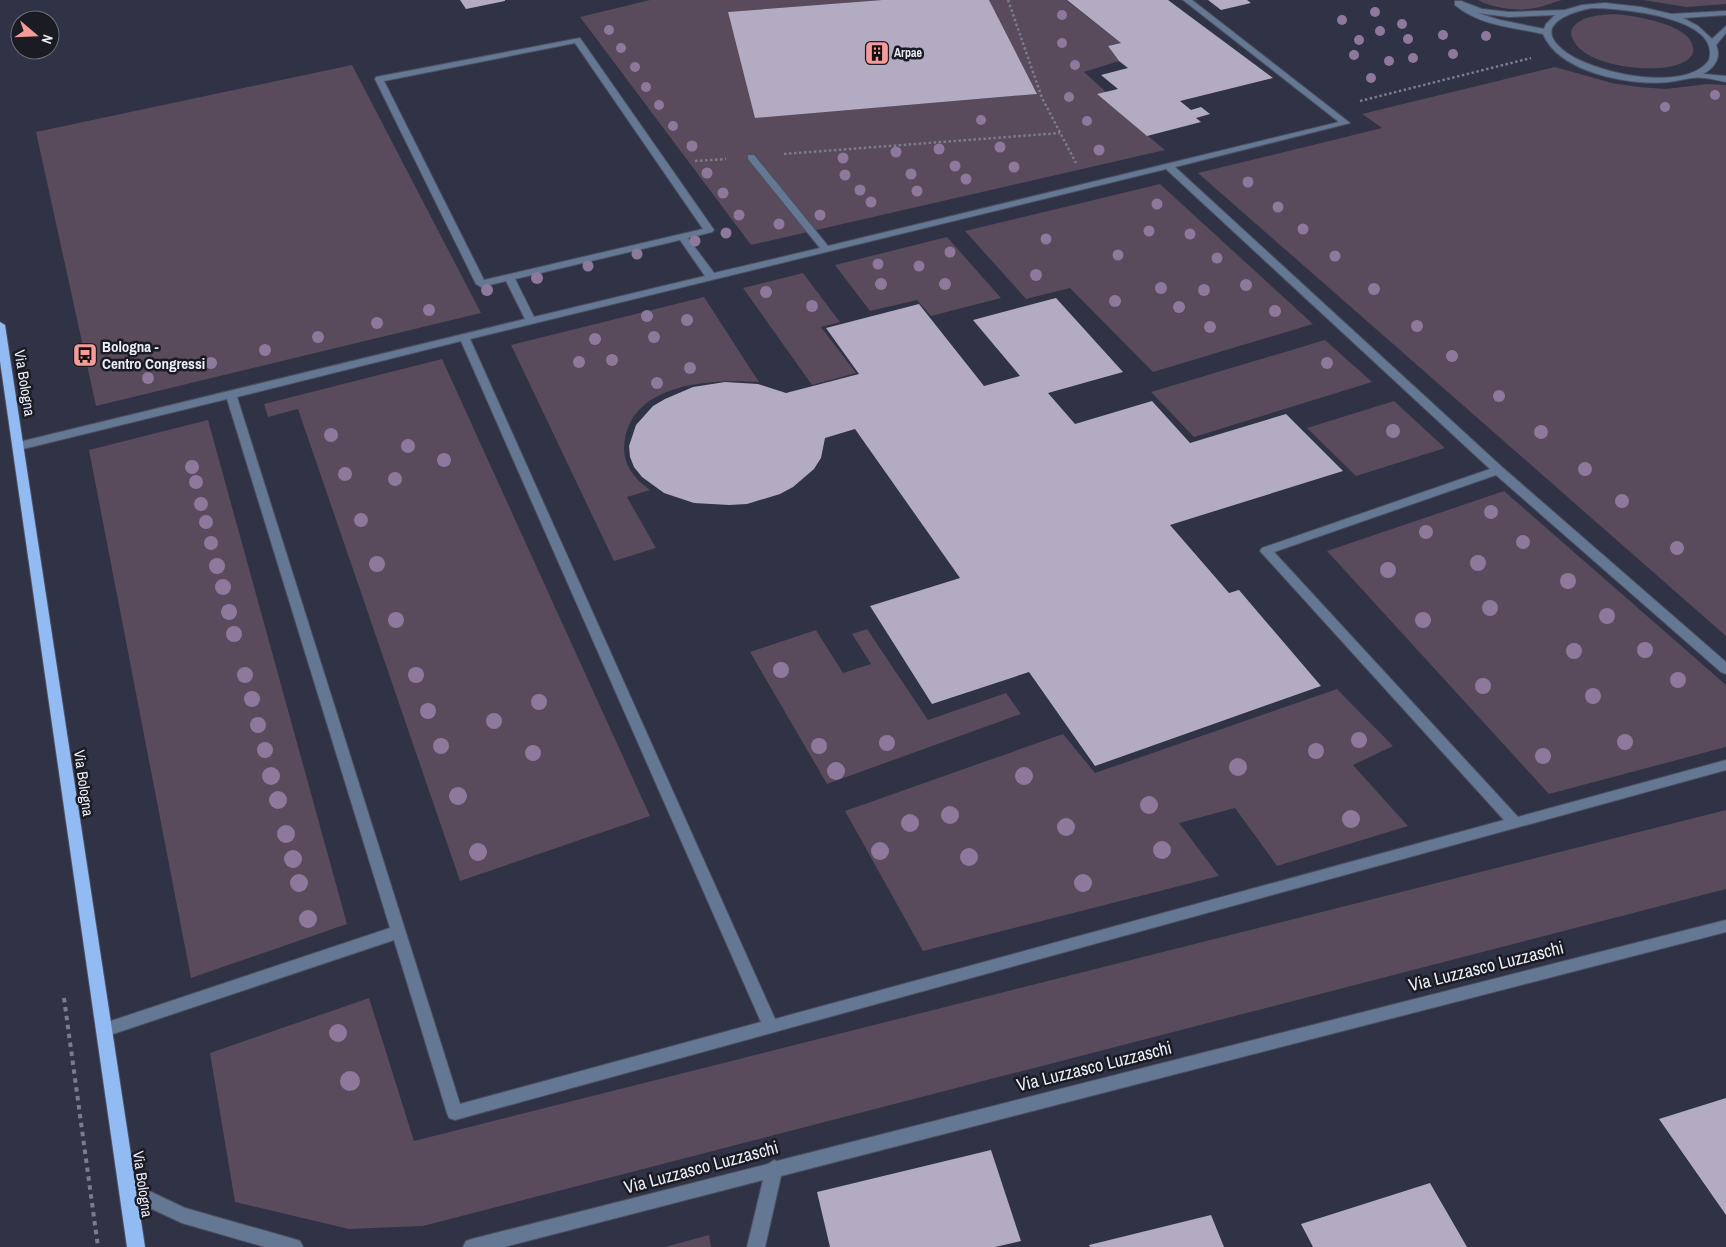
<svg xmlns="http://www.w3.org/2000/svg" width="1726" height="1247" font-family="'Archivo Narrow',sans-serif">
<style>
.green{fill:#594a5c}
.building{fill:#b2abc2}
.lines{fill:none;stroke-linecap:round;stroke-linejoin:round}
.minor-casing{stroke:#4e5062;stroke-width:2}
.major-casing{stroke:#4e5062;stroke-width:2}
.path-far1{stroke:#7b7d8d;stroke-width:2.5;stroke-dasharray:2.5 2.5;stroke-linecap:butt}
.path{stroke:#7b7d8d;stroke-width:4;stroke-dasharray:4.5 4.5;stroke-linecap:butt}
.minor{fill:#647894;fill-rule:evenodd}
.major{fill:#92baf3;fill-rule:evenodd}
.tree{fill:#8e799c}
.labels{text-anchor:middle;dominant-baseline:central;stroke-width:5;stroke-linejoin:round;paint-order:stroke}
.far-poi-label{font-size:12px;font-weight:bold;fill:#ebedf9;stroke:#1a1b23;text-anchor:start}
.poi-label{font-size:15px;font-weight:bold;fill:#ebedf9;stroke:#1a1b23;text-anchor:start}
.street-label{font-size:15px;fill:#ebedf9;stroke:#1a1b23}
.near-street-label{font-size:18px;fill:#ebedf9;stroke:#1a1b23}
</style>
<rect width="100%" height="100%" fill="#303245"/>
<path class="green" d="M650,0H882L728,12L756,118L1036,94L989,0H1066L1121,43L1108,46L1119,61L1084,72L1106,92L1098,95L1165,150L751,245L580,17Z
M1478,0H1562C1554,2 1547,5 1540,7C1521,12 1495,9 1478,0Z
M1643,0H1726V4L1686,7Z
M1616,14C1635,16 1690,24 1693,47C1695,54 1690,59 1684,62C1660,76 1571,67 1571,31C1578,15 1601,15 1616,14Z
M352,65L481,313L96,406L36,132Z
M1555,67L1612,83L1639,87L1666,89L1707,84L1726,85V636L1198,173L1382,128L1362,114Z
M1160,184L1313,324L1153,372L1070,288L1026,299L965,231Z
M947,237L1001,298L931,316L917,300L870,311L835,265Z
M803,273L840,322L821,327L856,373L812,385L743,288Z
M704,297L759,382C713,379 635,382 625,439C621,462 632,477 650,490L627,497L656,548L614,561L511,345Z
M1325,340L1372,382L1194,437L1151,392Z
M442,359L650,816L460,881L298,409L268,417L264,404Z
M1394,401L1445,448L1356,476L1307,428Z
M208,420L347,924L191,978L89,450Z
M1504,491L1726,685V747L1549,794L1327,551Z
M867,629L928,720L1006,693L1021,714L827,784L750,652L816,630L843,673L871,664L852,634Z
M1337,689L1393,746L1353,765L1408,826L1277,866L1235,808L1179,823L1219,876L923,951L845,811L1063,734L1095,773Z
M1726,810V889L423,1226L349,1229L235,1202L210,1053L369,998L414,1141Z
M709,1235L711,1247H665Z"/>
<path class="building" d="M460,0H505V1L466,9Z
M882,0H989L1037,94L755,118L728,12Z
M1067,0H1168L1273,78L1180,101L1191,110L1201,107L1210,114L1196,118L1201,122L1147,136L1097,94L1118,89L1101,75L1128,68L1119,61L1108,46L1121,43Z
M1208,0H1247L1251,3L1221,10Z
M1056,298L1123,372L1048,393L1075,424L1152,401L1190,443L1286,414L1343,471L1170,525L1229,593L1239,590L1321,686L1095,766L1029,672L932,704L870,606L960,578L855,429L825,438L821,458L814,469L793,487L780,494L747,504L729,505L694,503L664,493L642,477L634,467L630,457L629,446L636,425L653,406L665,399L693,387L725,382L758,384L786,393L859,374L826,328L919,304L984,386L1020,376L973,320Z
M1726,1098V1215L1659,1119Z
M991,1150L1021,1241L995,1247H830L817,1192Z
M1430,1183L1467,1247H1313L1301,1224Z
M1211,1215L1224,1247H1090L1089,1245Z"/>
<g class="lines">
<defs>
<path id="minor" d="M1183,0H1192L1350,123L1175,167L1502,467L1726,662V674L1721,672L1496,475L1274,552L1518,817L1726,760V770L455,1120L449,1118L447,1113L394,940L104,1037L99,1035L96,1030L99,1025L390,928L227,399L19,450L13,446L19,442L525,319L506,281L481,287L476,284L375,79L376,77L580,38L714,230L712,232L688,238L714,273L820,248L748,159V155H754L828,246L1339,122ZM575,43L703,229L484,280L384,81ZM1166,169L1490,469L1262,548L1260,551L1504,820L775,1019L470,339ZM680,240L705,276L534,317L515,279ZM461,341L761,1022L460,1104L237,397Z
M1455,1H1461L1482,9L1509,12L1565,10L1582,5L1605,3L1641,7L1671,14L1726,11V15L1683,18L1698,26L1712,39L1726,26V33L1716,45C1722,58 1714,68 1703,74L1726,76V82C1716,80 1702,76 1692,78C1684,79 1677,81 1669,82C1631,86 1559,73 1543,34C1513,27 1480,26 1455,5ZM1592,8C1617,8 1722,16 1709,60C1686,94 1590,73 1563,50C1532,25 1570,12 1592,8ZM1477,13L1509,17L1555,15L1546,24L1544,29L1500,20Z
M1726,920V932L781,1176L765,1247H747L763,1180L504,1247H463L466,1241L472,1239L768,1164L774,1160L777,1161Z
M128,1181L185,1208L294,1239L300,1241L303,1247H265L182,1223L122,1195L120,1189L122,1183Z"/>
<path id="major" d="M0,322L5,325L145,1247H127L0,361Z"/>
</defs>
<use href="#minor" class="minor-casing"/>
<use href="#major" class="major-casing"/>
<path class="path-far1" d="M1008,0L1042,98L1076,163
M1360,101L1531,58
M784,154L1060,133
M695,161L726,159"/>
<path class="path" d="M64,998L98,1247"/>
<use href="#minor" class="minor"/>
<use href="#major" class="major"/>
</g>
<g class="tree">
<circle cx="1375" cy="12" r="5"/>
<circle cx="1062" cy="15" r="5"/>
<circle cx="1342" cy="20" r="5"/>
<circle cx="1402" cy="24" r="5"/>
<circle cx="609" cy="30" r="5"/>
<circle cx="1380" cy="31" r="5"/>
<circle cx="1443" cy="35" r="5"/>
<circle cx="1486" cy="36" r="5"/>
<circle cx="1408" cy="39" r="5"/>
<circle cx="1359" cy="40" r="5"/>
<circle cx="1062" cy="43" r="5"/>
<circle cx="621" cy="48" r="5"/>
<circle cx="1453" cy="54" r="5"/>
<circle cx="1354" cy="55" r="5"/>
<circle cx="1413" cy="58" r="5"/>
<circle cx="1389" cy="61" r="5"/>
<circle cx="1075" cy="65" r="5"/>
<circle cx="635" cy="67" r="5"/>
<circle cx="1371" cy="78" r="5"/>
<circle cx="646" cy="87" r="5"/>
<circle cx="1715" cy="95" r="5"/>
<circle cx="1069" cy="97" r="5"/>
<circle cx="659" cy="105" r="5"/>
<circle cx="1665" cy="107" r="5"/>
<circle cx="981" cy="120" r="5"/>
<circle cx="1087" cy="121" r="5"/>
<circle cx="673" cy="126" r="5"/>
<circle cx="692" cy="146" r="5.5"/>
<circle cx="1000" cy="147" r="5.5"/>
<circle cx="939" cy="149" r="5.5"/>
<circle cx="1099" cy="150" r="5.5"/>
<circle cx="896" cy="152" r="5.5"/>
<circle cx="843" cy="158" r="5.5"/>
<circle cx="955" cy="166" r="5.5"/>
<circle cx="1014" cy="167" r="5.5"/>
<circle cx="707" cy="173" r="5.5"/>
<circle cx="911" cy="174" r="5.5"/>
<circle cx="845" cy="175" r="5.5"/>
<circle cx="966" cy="179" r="5.5"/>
<circle cx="1248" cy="182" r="5.5"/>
<circle cx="860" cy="190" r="5.5"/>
<circle cx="917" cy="191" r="5.5"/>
<circle cx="723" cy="193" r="5.5"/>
<circle cx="871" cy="202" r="5.5"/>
<circle cx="1157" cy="204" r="5.5"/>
<circle cx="1278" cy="207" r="5.5"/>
<circle cx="739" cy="215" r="5.5"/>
<circle cx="820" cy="215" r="5.5"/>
<circle cx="779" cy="224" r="5.5"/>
<circle cx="1303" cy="229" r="5.5"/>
<circle cx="1149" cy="231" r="5.5"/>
<circle cx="726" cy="233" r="5.5"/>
<circle cx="1190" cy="234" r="5.5"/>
<circle cx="1046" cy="239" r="5.5"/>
<circle cx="695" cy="241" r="5.5"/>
<circle cx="950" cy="252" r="5.5"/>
<circle cx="637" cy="254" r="5.5"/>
<circle cx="1118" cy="255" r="5.5"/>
<circle cx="1335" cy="256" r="5.5"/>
<circle cx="1217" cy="258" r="5.5"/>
<circle cx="878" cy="264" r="5.5"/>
<circle cx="588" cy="266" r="5.5"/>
<circle cx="919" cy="266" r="5.5"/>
<circle cx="1036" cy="275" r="6"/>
<circle cx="537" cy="278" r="6"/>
<circle cx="881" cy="284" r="6"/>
<circle cx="945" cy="284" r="6"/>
<circle cx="1246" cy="285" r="6"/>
<circle cx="1161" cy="288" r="6"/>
<circle cx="1374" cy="289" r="6"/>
<circle cx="487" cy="290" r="6"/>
<circle cx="1204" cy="290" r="6"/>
<circle cx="766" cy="292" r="6"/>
<circle cx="1115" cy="301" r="6"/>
<circle cx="812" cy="306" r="6"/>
<circle cx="1179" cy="307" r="6"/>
<circle cx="429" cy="310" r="6"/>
<circle cx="1275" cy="311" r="6"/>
<circle cx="647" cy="316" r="6"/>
<circle cx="687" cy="320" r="6"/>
<circle cx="377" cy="323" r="6"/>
<circle cx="1417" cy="326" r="6"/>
<circle cx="1210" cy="327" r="6"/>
<circle cx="318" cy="337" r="6"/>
<circle cx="654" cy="337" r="6"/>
<circle cx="595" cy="339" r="6"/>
<circle cx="265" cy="350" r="6"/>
<circle cx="1452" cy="356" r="6"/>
<circle cx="612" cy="360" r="6"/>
<circle cx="579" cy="362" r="6"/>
<circle cx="211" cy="363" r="6"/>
<circle cx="1327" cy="363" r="6"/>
<circle cx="690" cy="368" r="6"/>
<circle cx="148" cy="378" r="6"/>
<circle cx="657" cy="383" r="6"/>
<circle cx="1499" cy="396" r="6"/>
<circle cx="1393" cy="431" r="7"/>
<circle cx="1541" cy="432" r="7"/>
<circle cx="331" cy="435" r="7"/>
<circle cx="408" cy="446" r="7"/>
<circle cx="444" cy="460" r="7"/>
<circle cx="192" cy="467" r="7"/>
<circle cx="1585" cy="469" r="7"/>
<circle cx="345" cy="474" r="7"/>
<circle cx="395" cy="479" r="7"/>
<circle cx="196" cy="482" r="7"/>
<circle cx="1622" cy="501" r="7"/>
<circle cx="201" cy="504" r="7"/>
<circle cx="1491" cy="512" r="7"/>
<circle cx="361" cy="520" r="7"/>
<circle cx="206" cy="522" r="7"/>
<circle cx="1426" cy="532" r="7"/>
<circle cx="1523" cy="542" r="7"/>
<circle cx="211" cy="543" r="7"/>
<circle cx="1677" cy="548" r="7"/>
<circle cx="1478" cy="563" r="8"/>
<circle cx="377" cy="564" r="8"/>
<circle cx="217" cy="566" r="8"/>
<circle cx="1388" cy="570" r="8"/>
<circle cx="1568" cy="581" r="8"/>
<circle cx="223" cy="587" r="8"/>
<circle cx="1490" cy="608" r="8"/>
<circle cx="229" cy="612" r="8"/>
<circle cx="1607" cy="616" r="8"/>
<circle cx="396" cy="620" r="8"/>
<circle cx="1423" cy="620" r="8"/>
<circle cx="234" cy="634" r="8"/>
<circle cx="1645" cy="650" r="8"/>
<circle cx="1574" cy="651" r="8"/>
<circle cx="781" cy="670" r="8"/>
<circle cx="245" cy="675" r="8"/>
<circle cx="416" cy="675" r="8"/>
<circle cx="1678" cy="680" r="8"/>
<circle cx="1483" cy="686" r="8"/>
<circle cx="1593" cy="696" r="8"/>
<circle cx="252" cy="699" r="8"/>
<circle cx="539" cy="702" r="8"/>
<circle cx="428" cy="711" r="8"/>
<circle cx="494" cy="721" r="8"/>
<circle cx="258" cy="725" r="8"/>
<circle cx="1359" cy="740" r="8"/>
<circle cx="1625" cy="742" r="8"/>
<circle cx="887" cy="743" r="8"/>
<circle cx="441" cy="746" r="8"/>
<circle cx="819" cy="746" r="8"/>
<circle cx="265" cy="750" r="8"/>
<circle cx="1316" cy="751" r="8"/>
<circle cx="533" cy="753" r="8"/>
<circle cx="1543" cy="756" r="8"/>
<circle cx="1238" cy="767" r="9"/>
<circle cx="836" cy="771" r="9"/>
<circle cx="271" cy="776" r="9"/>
<circle cx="1024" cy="776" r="9"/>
<circle cx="458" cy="796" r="9"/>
<circle cx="278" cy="800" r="9"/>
<circle cx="1149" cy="805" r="9"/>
<circle cx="950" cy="815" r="9"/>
<circle cx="1351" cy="819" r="9"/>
<circle cx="910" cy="823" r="9"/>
<circle cx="1066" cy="827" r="9"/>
<circle cx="286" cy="834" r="9"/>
<circle cx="1162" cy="850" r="9"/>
<circle cx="880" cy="851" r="9"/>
<circle cx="478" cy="852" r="9"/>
<circle cx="969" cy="857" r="9"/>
<circle cx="293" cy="859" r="9"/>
<circle cx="299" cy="883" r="9"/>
<circle cx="1083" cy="883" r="9"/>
<circle cx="308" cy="919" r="9"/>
<circle cx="338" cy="1033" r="9"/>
<circle cx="350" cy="1081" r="10"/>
</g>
<defs>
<symbol id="building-square" viewBox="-11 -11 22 22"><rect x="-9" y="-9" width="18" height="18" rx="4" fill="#f59b98" stroke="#1a1b23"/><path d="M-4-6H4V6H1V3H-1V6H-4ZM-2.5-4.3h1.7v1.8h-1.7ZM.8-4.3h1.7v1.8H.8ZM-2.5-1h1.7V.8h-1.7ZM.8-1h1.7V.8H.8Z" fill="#111"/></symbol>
<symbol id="bus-square" viewBox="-11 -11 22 22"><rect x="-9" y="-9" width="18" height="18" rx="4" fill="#f59b98" stroke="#1a1b23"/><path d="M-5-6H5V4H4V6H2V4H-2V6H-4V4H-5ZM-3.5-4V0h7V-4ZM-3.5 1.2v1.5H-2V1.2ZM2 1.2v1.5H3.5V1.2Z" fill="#111"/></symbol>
</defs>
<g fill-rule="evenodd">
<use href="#building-square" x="863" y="39" width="28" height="28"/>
<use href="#bus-square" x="71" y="341" width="28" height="28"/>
</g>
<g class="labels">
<g class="far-poi-label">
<text x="894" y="53">Arpae</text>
</g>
<g class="poi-label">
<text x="102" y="346">Bologna -<tspan x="102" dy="17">Centro Congressi</tspan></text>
</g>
<g class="street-label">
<text transform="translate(25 383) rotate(81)">Via Bologna</text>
<text transform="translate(84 783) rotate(82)">Via Bologna</text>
<text transform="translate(143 1184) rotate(82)">Via Bologna</text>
</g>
<g class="near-street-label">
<text transform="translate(1486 966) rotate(-14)">Via Luzzasco Luzzaschi</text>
<text transform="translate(1094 1066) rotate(-14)">Via Luzzasco Luzzaschi</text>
<text transform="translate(701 1167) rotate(-15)">Via Luzzasco Luzzaschi</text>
</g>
</g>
<g transform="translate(35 35) rotate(109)"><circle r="24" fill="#1a1b23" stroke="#6e6f79"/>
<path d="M0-4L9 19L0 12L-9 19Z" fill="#f59b98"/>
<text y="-8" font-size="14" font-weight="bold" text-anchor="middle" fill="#ebedf9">N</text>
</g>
</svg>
